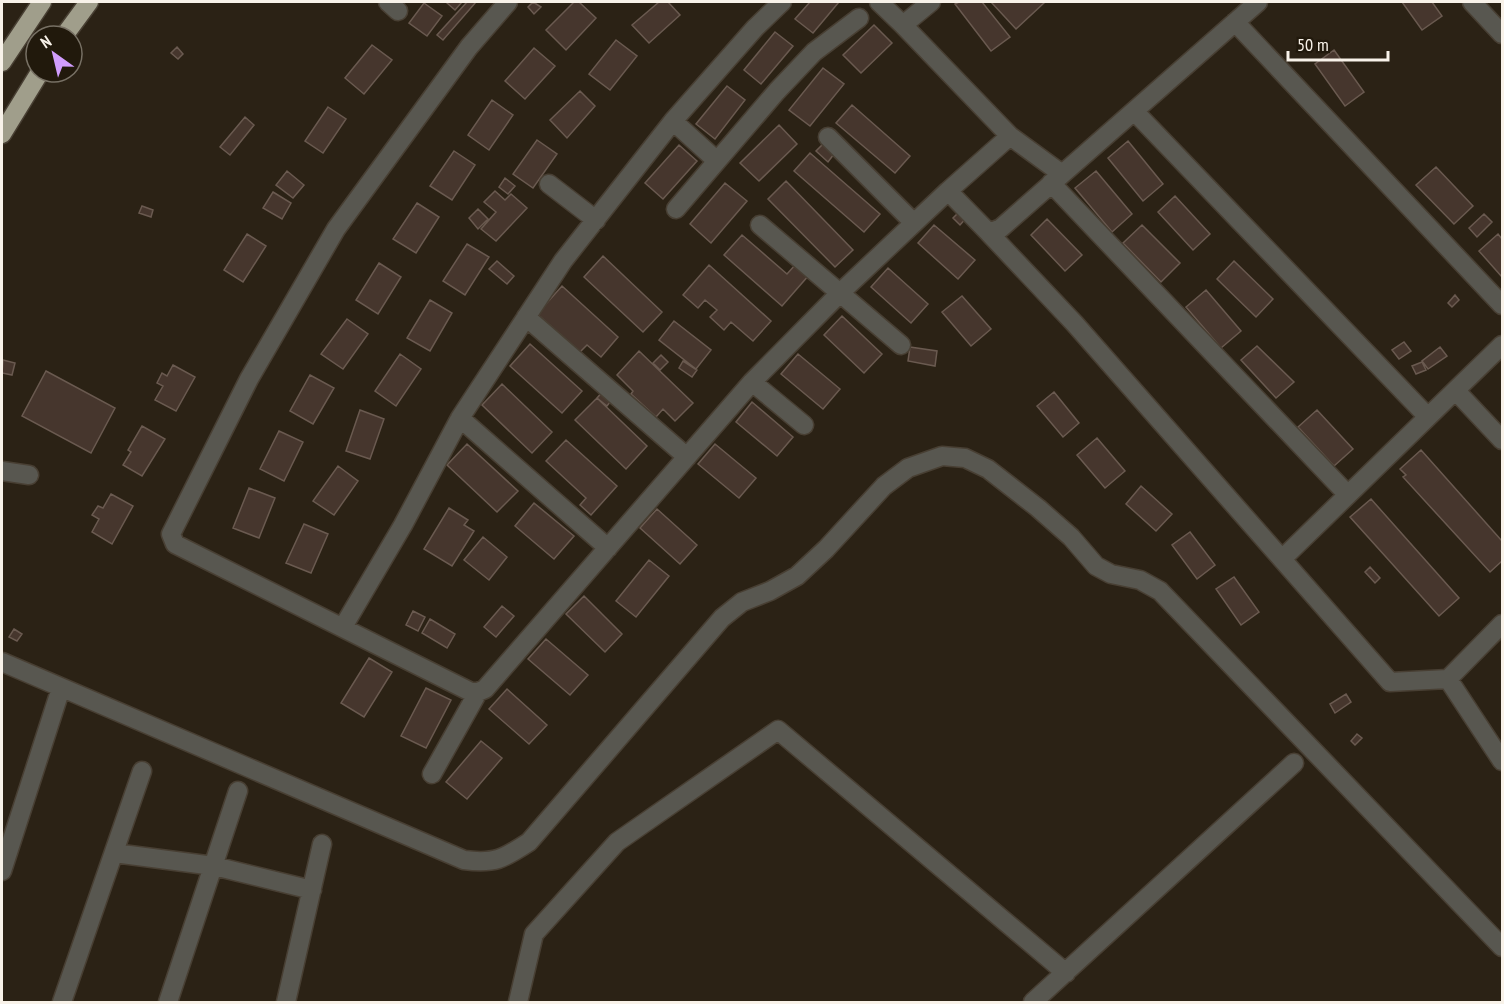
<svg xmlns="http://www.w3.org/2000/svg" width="1504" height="1004" font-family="'PT Sans Narrow',sans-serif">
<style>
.building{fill:#46362d;stroke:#6a5a50;stroke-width:1.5}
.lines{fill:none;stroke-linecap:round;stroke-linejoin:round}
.minor-casing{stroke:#483f33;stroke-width:21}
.highway-casing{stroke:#483f33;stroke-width:21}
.minor{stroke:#585750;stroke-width:18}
.highway{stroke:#a09e8b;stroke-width:18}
</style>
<rect width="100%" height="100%" fill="#2b2215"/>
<path class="building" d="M448,2H462L455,10L447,3Z
M467,2H476L443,40L437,35Z
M533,2L541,7L534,14L528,7Z
M574,2H579L596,18L566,50L546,30Z
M659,2H668L680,15L649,43L632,25Z
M810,2H839L813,33L795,19Z
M959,2H982L1010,37L991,51L955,4Z
M991,2H1045L1016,29Z
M1402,2H1432L1442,16L1422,30Z
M424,3L442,16L427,36L409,23Z
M874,25L892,43L861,73L843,55Z
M775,32L793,46L761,84L744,70Z
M616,40L637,56L610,90L589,74Z
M372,45L392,60L364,94L345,78Z
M177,47L183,54L178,59L171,53Z
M534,48L555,66L525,99L505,81Z
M1334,50L1364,92L1345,106L1315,64Z
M823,68L844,84L810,126L789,110Z
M727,86L745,100L715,139L696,124Z
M580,91L595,106L567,138L550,120Z
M492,100L513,115L489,150L468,135Z
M852,105L910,156L895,173L836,123Z
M328,107L346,119L323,153L305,141Z
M245,117L254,125L230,155L220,147Z
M779,125L797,144L759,181L740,163Z
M537,140L557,154L533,188L513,174Z
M1128,141L1163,184L1143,201L1108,158Z
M823,144L834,154L828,162L816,151Z
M679,145L697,161L663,199L645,183Z
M454,151L475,165L452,200L430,186Z
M810,153L880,214L864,232L794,171Z
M1436,167L1473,206L1454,224L1416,185Z
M287,171L304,185L293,198L276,185Z
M1096,171L1132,214L1112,232L1075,188Z
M505,178L515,186L508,194L499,187Z
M786,181L853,250L835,267L768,199Z
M725,183L747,201L711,243L690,224Z
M495,191L505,200L511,194L527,208L496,241L481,229L496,212L484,202Z
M273,192L291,203L282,219L263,208Z
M1175,196L1210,234L1193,250L1158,212Z
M417,203L439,217L416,253L393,239Z
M142,206L153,210L151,217L139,213Z
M478,209L488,219L478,229L469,218Z
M961,210L968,216L960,225L953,218Z
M1484,214L1492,222L1477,237L1469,228Z
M1047,219L1082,255L1065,271L1031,235Z
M934,225L975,260L958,279L918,243Z
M1142,225L1180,263L1161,282L1123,243Z
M247,234L266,246L243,282L224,270Z
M1498,234L1502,239V277L1479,251Z
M742,235L787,274L796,264L809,275L782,306L724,255Z
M467,244L489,257L465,295L443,281Z
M603,256L662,312L643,332L584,277Z
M497,261L514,276L507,284L489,269Z
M1234,261L1273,299L1256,317L1217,279Z
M379,263L401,277L378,314L356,300Z
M709,265L771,321L753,341L731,322L724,330L710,317L717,310L705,300L698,308L683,295Z
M888,268L928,304L911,323L871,287Z
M562,286L618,337L601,357L587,345L580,352L537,314Z
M1206,290L1241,331L1221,348L1186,307Z
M1455,295L1459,300L1452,307L1448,303Z
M962,296L991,329L971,346L942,312Z
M430,300L452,313L430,351L407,338Z
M842,316L882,354L864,373L824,335Z
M347,319L368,334L343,369L321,354Z
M674,321L711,350L696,369L659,340Z
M1404,342L1411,351L1399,359L1392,350Z
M530,344L582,391L562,413L510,366Z
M1257,346L1294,382L1276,398L1241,360Z
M910,347L937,351L935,366L908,361Z
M1440,347L1447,356L1428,369L1422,361Z
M639,351L693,403L675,421L663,409L656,417L631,394L633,391L617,375Z
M400,354L421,369L396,406L375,391Z
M798,354L840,389L823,409L781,374Z
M661,355L668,362L660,370L653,363Z
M3,360L15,363L12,375L2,373Z
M683,361L697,370L692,377L679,368Z
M1422,362L1426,370L1416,374L1412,366Z
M173,365L195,377L176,411L155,400L163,386L157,383L162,373L167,376Z
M46,371L115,408L91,453L22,416Z
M310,375L334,388L313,424L290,411Z
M502,384L552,432L532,453L482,405Z
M605,389L614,397L607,406L597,398Z
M1054,392L1079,423L1063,437L1037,406Z
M597,398L647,446L626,469L575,420Z
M752,402L793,437L777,456L736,422Z
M360,410L384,419L370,459L346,451Z
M1317,410L1353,449L1334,466L1298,427Z
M142,426L165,439L142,476L123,465L131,452L128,450Z
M279,431L303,442L284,481L260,469Z
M1097,438L1125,471L1105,488L1077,455Z
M566,440L617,486L591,515L580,505L586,498L546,461Z
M467,444L518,491L497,512L447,465Z
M715,444L756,478L739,498L698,464Z
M1421,450L1502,541V561L1490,572L1403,477L1406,475L1400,469Z
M338,466L358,481L334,515L313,501Z
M1141,486L1172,514L1156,531L1126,504Z
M249,488L275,498L259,538L233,528Z
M111,494L133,506L112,544L92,532L99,519L92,515L98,506L103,508Z
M1371,499L1459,598L1439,616L1350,517Z
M534,503L574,536L554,559L515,526Z
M449,508L468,520L464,525L474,531L452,566L424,549Z
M657,509L697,545L680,564L640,528Z
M304,524L328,534L311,573L286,563Z
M1190,532L1215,565L1197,579L1172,545Z
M483,537L507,557L489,580L464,560Z
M649,560L669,576L636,617L616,601Z
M1370,567L1380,578L1375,583L1365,572Z
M1234,577L1259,612L1241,625L1216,589Z
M584,596L622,634L605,652L566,614Z
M502,606L514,616L496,637L484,627Z
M413,611L425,617L418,631L406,625Z
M430,619L455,634L447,648L422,633Z
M14,629L22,634L17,641L9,637Z
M546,639L588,675L570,695L528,659Z
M369,658L392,672L364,717L341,703Z
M426,688L451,700L426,748L401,736Z
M507,689L547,725L529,744L489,709Z
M1346,694L1351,702L1335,713L1330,704Z
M1357,734L1362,738L1355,745L1351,741Z
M481,741L502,758L467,799L446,782Z"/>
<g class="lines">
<defs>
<path id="minor" d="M388,2L398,11
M508,2L469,47L336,229L249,379L171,534L175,544L471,692H478L485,689L752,382L841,292L948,191L1010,136
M879,2L903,25L931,2
M1472,2L1502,34
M1235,22L1502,305
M903,25L1010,136L1062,174
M1134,111L1428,417
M673,121L717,161L676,209
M828,137L914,223
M717,161L777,91L814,52L859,18
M1051,183L1348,495
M549,184L596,220
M948,191L989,233L1001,228L1258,2
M760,225L901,345
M989,233L1075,324L1390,682L1448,679L1502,624
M526,317L687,457
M752,382L804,425
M1456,391L1502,440
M460,418L608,548
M2,471L29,475
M1282,559L1502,345
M343,627L403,525L460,418L563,261L673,121L755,28L782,2
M2,662L464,860C495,864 503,859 529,842L722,618L742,602L770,591L797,576L826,549L884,486L908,468L942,456L965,458L988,469L1038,508L1071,537L1096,566L1111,574L1140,580L1160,591L1502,947
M1448,679L1502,761
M432,774L478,692
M114,853L214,866L312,890
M2,871L61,688
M62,1002L142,771
M168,1002L238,791
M286,1002L322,844
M518,1002L534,934L617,842L778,730L1066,973
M1033,1002L1294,763"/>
<path id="highway" d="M64,36L89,2
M2,62L42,2
M2,134L40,72"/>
</defs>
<use href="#minor" class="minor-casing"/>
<use href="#highway" class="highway-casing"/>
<use href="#minor" class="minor"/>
<use href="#highway" class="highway"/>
</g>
<rect width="1504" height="1004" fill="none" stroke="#f8f2e9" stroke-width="6"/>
<g transform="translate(54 54) rotate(326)"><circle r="28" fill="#21190c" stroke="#777064" stroke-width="1.5"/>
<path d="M0-4.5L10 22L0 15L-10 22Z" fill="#d19dfe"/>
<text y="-9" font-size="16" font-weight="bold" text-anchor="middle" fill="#f8f2e9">N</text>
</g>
<path d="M1288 51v9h100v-9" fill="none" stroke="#f8f2e9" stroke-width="3"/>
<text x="1297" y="51" font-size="18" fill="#f8f2e9" stroke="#21190c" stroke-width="4.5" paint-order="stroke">50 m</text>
</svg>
